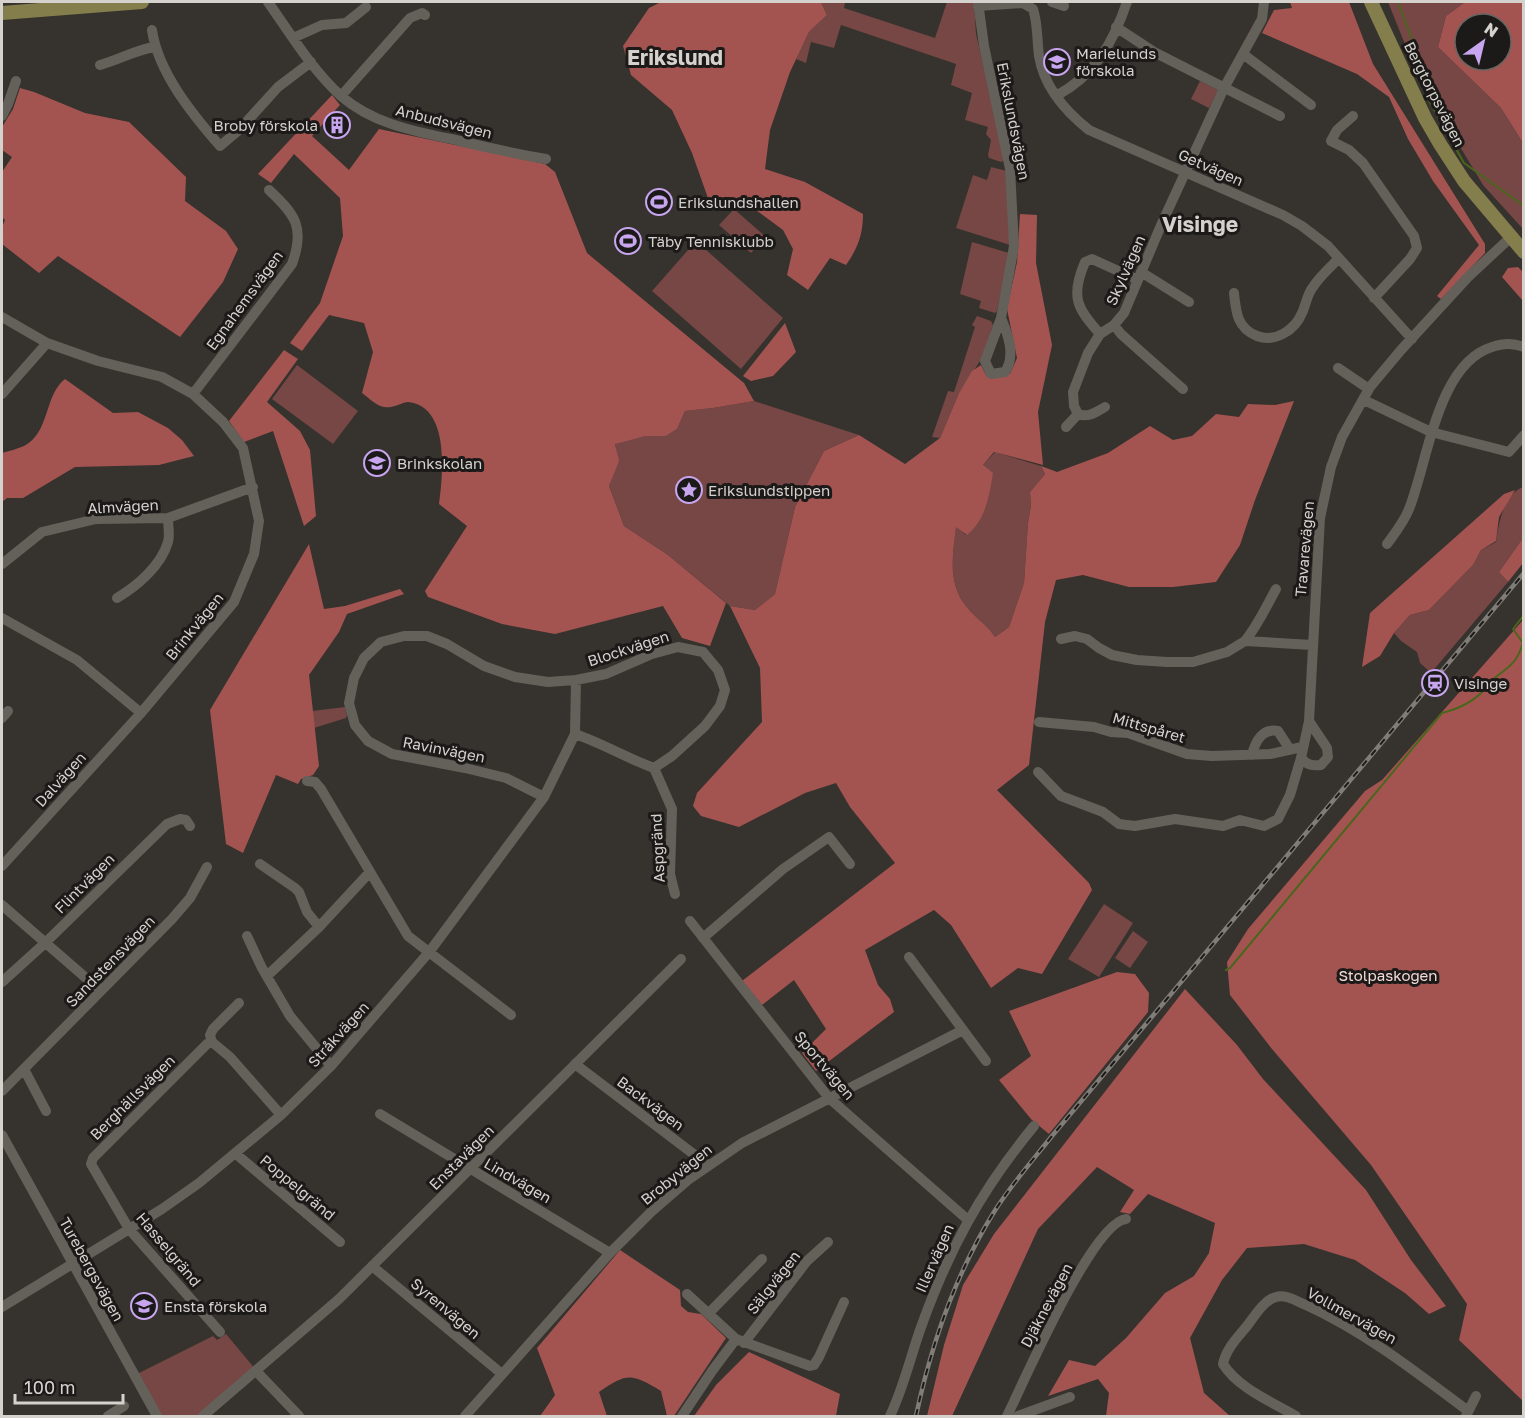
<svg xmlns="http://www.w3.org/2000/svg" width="1525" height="1418" font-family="'Golos Text',sans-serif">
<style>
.green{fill:#764744}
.forest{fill:#a35451;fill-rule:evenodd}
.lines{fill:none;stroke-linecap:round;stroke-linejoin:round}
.stream{stroke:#4a661c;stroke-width:2}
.minor{stroke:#64605a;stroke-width:10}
.major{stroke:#847d4c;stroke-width:14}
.rail-casing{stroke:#807d78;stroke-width:4.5}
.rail{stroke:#1c1a18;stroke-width:2;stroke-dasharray:7;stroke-linecap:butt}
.labels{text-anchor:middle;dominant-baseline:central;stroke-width:6;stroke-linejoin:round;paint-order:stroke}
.poi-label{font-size:15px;fill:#d5d2ce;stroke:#1c1a18;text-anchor:start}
.street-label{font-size:15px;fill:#d5d2ce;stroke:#1c1a18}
.park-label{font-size:15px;fill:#f2dad8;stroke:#1c1a18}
.district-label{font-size:21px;font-weight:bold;fill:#d5d2ce;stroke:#1c1a18}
</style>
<rect width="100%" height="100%" fill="#36322d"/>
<path class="green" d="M821,2H845L844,8L935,38L947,2H974L976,34L1005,160L1001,162L989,158L988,155L991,140L986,134L988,127L965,120L972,93L951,85L956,64L841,25L834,48L811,42L806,63L796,59L809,32L827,15Z
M1388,2H1465L1446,16L1438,47L1501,108L1523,143V229L1483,185L1444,120L1417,74Z
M1200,81L1218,90L1209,108L1191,99Z
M991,167L1007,171L1010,245L956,228L973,175L987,180Z
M734,209L766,237L751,253L719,225Z
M696,241L783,318L741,369L652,291Z
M972,242L1009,253L997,311L995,313L979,308L981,301L960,294Z
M977,316L991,321L993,325L982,358L959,393L940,438L932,437L948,391L954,392L975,327L972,325Z
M297,365L358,411L333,444L272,399Z
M754,401L859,435L824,451L795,507L775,594L755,610L730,606L668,555L624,526L609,486L618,461L615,443L646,436H666L677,429L685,411L713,408Z
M995,452L1041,466L1045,474L1030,492L1031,505L1028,523L1024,583L1009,627L995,637C985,622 975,618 966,606C947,582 953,554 956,526L966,535L983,465Z
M1523,487V538L1499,572L1508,582L1431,673L1420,663L1417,652L1401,641L1394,633L1410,615L1429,610L1473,565L1481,550L1496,542C1499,523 1503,495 1523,487Z
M345,707L347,715L346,718L314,728L312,711Z
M1104,904L1133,923L1099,977L1068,959Z
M1133,931L1148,942L1130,968L1115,958Z
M226,1334L256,1370L198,1416H162L137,1374L213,1336L217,1340Z"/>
<path class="forest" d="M661,2H821L827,15L809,32L790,72L770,130L765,169L805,182L863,214C863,234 858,248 846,265L830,258L808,290L787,275L793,249L783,230L745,202L709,201L692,153L672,110L631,75L623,46L649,8Z
M1290,2H1349L1373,64L1485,244V253L1441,299L1437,296L1479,245L1433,181L1408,139L1389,97L1357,74L1262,33L1274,10L1292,8Z
M1465,2H1523V143L1501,108L1438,47L1446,16ZM1465,24H1501V60H1465Z
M20,88L34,92L85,113L129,122L186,177L185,201L226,231L238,249L223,282L180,337L58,256L39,273L2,244V227L5,220L2,217V172L12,157L2,150V127L13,109Z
M332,95L340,105L312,136L349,170L379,129L545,164L555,172L587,253L744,383L754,401L713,408L685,411L677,429L666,436H646L615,444L619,461L609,486L624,526L668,555L726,603L710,646L682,638L663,606L555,634L502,624L428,597L425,591L467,526L439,504C443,474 450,406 408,402C404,402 399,405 395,406C380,411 373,401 362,393L373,352L364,323L329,315L302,351L290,343L320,303L343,236L340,198L294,154L271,183L258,174Z
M1020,214L1037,215L1036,263L1052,345L1038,412L1043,465L994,452L983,465L993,473C989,497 986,519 967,535L956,527C953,554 947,582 966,606C975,618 985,622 995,637L1009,627L1024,583L1028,523L1031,505L1030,492L1045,474L1041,466L1057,472L1108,453L1150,426L1173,440L1192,436L1216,414L1239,417L1248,404L1275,405L1294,401L1255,500L1240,545L1216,582L1173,587H1129L1083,575L1056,580L1045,622L1029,765L997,790L1089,883L1092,890L1042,974L1018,968L991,988L951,925L934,910L865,950L878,985L890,999L894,1012L816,1071L802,1053L826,1029L794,980L762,1005L742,981L895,863L850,807L836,783L805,793L739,827L701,816L693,806L697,793L762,722L760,668L730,606L755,610L775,594L795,507L824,451L859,435L905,464L940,438L959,393L972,371L981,365L986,375L1010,374L1017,358L1007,309L1017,262Z
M1518,267L1523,272V301L1502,277L1508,268Z
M785,323L796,352L773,376L751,381L743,376Z
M284,350L298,359L267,402L300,431L310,450L316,516L304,526L273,431L244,442L229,421Z
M65,379L113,413L138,412L168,428L182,440L194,456L159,465L75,467L23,498H7L2,502V453C9,451 17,449 24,446C50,433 44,395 65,379Z
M1515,490L1499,517L1496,541L1481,550L1473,565L1429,610L1410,615L1394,633L1380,656L1362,667L1370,613L1504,494Z
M1523,538V563L1508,582L1499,572Z
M309,544L324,609L345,606L400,589L404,594L347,614L339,632L309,675L319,766L313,775L301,779L298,784L276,775L243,853L226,844L210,710Z
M1523,620V1401L1459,1340L1467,1304L1371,1165L1272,1049L1230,995L1227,962L1248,929L1365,791L1382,780Z
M1117,972L1135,974L1149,993L1148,1012L1049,1134L1031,1119L999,1080L1031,1056L1009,1011Z
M1185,989L1237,1045L1263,1079L1366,1190L1411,1260L1446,1306L1429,1314L1405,1293L1355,1260L1304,1244L1247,1248L1222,1280L1190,1338L1204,1393L1230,1416H1106L1109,1393L1098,1379L1048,1396L1069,1360L1095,1366L1126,1338L1165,1293L1194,1276L1209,1253L1215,1223L1148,1194L1130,1214L1120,1212L1134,1190L1097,1167L1038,1229L952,1416H927L944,1345L963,1285L994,1234Z
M620,1250L680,1290L681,1306L688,1312L701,1314L726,1338L674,1416H667L661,1391C632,1374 628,1372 599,1392L607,1416H540L555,1395L537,1348Z
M749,1352L840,1394L836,1416H694L716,1385Z"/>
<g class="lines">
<path class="stream" d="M1398,2L1422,66L1428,99L1464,163L1524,206
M1226,970L1230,968L1442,713C1458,709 1473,702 1484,690C1489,686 1492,679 1497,676C1511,666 1518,660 1523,643L1513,629L1524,615"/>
<path class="minor" d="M268,2C290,33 312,70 341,96C374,125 419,132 460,141C489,148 517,154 546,159
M978,2L984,46L1010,169L1014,246L1001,318L985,361L991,374L1005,372C1016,356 1008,334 1001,318
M1052,2L1064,6
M978,6L1023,3L1033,9C1038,24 1037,41 1039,56C1044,87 1065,111 1089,130L1283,215L1302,226L1328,246L1412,339
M1116,27L1154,52L1280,116
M152,30C158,72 192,114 220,146L239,130L278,87L311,62
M293,38L322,25L346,23L366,7
M1243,54L1311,105
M100,65C119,60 135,50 154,47
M341,96L410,18L422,13L425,15
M1056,96C1095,75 1113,43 1127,2
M2,116L8,104L16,81
M1353,116L1337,130L1331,141L1349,150L1363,163L1414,236L1417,248L1410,259L1374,298
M1141,272L1189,302
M1234,293C1236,312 1237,328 1257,336C1275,343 1295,330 1302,313C1306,305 1307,294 1313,287C1320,276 1330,268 1338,259
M2,317L47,343L98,361L162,377L193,394L223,422L243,448L259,521L254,554L234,602L141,713L77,660L2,618
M1114,325L1121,334L1183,389
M1100,334C1077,308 1070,297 1085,262L1092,259L1138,280
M1338,368L1369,389
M2,394L47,343
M193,394L292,264C305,228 296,215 269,190
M1364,400L1431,432L1509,452L1524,435
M1105,407C1096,412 1089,418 1078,414L1074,406L1073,392L1088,353L1100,334L1114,325L1124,313L1162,223L1224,88L1262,19L1264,2
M1066,427L1078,414
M1387,544C1395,533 1404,522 1409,509C1428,462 1437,364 1492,347C1504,343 1512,343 1524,347
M2,564L42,532L96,519L168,518L253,487
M117,598C137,586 161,566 168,542C170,535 168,526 168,518
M1061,639L1075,636L1087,639L1099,648L1112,655L1137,660L1167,662H1193L1227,652L1245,641L1312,645
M1245,641C1258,625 1266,607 1276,589
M2,718L8,711
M1039,722L1094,727L1111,732L1128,733L1187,754L1212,756L1270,754L1302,747
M575,734C602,743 626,758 654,768
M1252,755C1255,742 1262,728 1278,731L1289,748
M1301,758C1307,765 1312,766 1321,765L1328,757L1327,748L1309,721
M654,768L672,809L670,874L675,894
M1038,772L1061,796L1103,812L1119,824L1135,826L1175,819L1223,826L1240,820L1264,826L1278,819L1290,795L1301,758L1309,721L1320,518L1331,467L1342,437L1370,387L1401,350L1468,277L1510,238
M307,781L315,782L321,789L408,936L511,1015
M544,797L506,778L465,768L392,754L368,741L355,725L349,703L354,678L364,658L381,642L404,636H427L447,644L484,666L515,677L548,682L576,680L606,674L652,654L678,647L703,652L718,670L725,690L720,706L705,726L672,756L654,768
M260,864L295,888L299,892L307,912L319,927
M2,866L141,713
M2,905L101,991
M690,921L829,1098L968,1220
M247,936L262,968L290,1016L331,1066
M703,938L783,869L829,837L850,864
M268,975L319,927L369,873
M2,982L44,944L167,824L180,819L186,820L190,826
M963,1030L986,1061
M212,1042L230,1057L281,1115
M575,1064L708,1165
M24,1069L46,1111
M2,1091L172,919L190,898L207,867
M380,1114L610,1253
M2,1135L157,1416
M236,1154L340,1242
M372,1266L502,1374
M687,1294L736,1339L810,1366L814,1365L819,1357L844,1302
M2,1307L162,1209L199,1183L281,1115L331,1066L430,951L544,797L575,734L576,680
M709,1313L762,1259
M220,1332L129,1229L91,1164L93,1158L207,1044L212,1042L210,1035L213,1029L239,1003
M744,1343L807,1261L828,1242
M256,1371L299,1416
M108,1416L124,1406
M203,1416L339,1299L681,959
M465,1416L610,1253L651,1212L688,1180L742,1143L963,1030L909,957
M682,1416L712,1371L736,1339
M890,1416C903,1389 910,1359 920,1330C948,1251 981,1190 1034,1126
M1007,1416C1024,1382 1092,1223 1126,1219
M1018,1416L1070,1397
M1296,1416C1272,1402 1238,1388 1223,1364C1226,1349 1237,1338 1247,1326C1254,1317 1264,1300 1276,1297C1286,1294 1296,1301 1306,1305C1365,1332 1416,1372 1468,1411
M1466,1416L1476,1396"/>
<path class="major" d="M1371,2L1425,118L1440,144L1464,181L1524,252
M2,13L142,2"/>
<defs>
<path id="rail" d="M916,1416C931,1345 955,1275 994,1212C1011,1185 1032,1161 1052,1136L1524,573"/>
</defs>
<use href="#rail" class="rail-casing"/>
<use href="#rail" class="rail"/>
</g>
<defs>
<symbol id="school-ring" viewBox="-11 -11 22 22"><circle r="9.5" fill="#1c1a18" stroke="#c7a6ef" stroke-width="1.5"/><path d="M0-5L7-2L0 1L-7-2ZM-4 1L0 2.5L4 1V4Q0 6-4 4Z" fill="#c7a6ef"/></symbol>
<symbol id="building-ring" viewBox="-11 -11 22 22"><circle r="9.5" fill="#1c1a18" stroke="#c7a6ef" stroke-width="1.5"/><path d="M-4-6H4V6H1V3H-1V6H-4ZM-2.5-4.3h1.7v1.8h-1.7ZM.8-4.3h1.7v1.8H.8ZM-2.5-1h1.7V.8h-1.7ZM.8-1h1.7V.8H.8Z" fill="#c7a6ef"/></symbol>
<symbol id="stadium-ring" viewBox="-11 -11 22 22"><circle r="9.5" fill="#1c1a18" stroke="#c7a6ef" stroke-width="1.5"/><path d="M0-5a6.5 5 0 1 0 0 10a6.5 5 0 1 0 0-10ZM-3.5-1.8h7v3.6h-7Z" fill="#c7a6ef"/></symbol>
<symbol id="sight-ring" viewBox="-11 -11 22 22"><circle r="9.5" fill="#1c1a18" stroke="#c7a6ef" stroke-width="1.5"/><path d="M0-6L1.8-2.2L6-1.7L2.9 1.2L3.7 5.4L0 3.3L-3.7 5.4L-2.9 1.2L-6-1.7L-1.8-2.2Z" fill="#c7a6ef"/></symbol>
<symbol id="station-ring" viewBox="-11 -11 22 22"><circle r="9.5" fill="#1c1a18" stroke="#c7a6ef" stroke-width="1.5"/><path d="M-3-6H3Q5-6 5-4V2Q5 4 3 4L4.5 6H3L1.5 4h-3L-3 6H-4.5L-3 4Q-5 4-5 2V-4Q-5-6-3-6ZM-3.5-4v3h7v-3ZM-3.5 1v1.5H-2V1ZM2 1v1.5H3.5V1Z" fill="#c7a6ef"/></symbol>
</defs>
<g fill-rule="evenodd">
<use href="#school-ring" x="1042" y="47" width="30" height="30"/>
<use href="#building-ring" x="322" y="110" width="30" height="30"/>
<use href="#stadium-ring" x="644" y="187" width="30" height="30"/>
<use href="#stadium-ring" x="613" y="226" width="30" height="30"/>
<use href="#school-ring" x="362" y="448" width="30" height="30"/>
<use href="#sight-ring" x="674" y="475" width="30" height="30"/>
<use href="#station-ring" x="1420" y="668" width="30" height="30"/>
<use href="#school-ring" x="129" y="1291" width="30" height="30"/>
</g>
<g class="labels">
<g class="poi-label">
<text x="1076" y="53">Marielunds<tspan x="1076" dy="17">förskola</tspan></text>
<text x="318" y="125" text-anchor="end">Broby förskola</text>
<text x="678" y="202">Erikslundshallen</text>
<text x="648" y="241">Täby Tennisklubb</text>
<text x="397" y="463">Brinkskolan</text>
<text x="708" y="490">Erikslundstippen</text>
<text x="1454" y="683">Visinge</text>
<text x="164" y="1306">Ensta förskola</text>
</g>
<g class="street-label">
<text transform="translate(1435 94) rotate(63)">Bergtorpsvägen</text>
<text transform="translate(444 121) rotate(14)">Anbudsvägen</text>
<text transform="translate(1014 121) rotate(79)">Erikslundsvägen</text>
<text transform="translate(1211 167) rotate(24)">Getvägen</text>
<text transform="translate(1125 270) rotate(-66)">Skylvägen</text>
<text transform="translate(244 300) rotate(-54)">Egnahemsvägen</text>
<text transform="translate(123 506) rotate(-3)">Almvägen</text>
<text transform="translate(1304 549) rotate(-85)">Travarevägen</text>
<text transform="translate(194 626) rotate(-51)">Brinkvägen</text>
<text transform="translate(628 648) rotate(-18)">Blockvägen</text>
<text transform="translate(1149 727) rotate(16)">Mittspåret</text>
<text transform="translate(444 749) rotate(11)">Ravinvägen</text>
<text transform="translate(60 779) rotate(-48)">Dalvägen</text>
<text transform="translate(657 848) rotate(-93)">Aspgränd</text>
<text transform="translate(84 883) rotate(-45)">Flintvägen</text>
<text transform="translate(110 961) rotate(-46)">Sandstensvägen</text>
<text transform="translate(338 1034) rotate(-48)">Stråkvägen</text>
<text transform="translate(825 1065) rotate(50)">Sportvägen</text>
<text transform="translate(132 1097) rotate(-45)">Berghällsvägen</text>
<text transform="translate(651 1103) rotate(37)">Backvägen</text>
<text transform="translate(461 1157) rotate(-45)">Enstavägen</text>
<text transform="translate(676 1174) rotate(-39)">Brobyvägen</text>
<text transform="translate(518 1180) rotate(30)">Lindvägen</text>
<text transform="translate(298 1187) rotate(40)">Poppelgränd</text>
<text transform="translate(169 1249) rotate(50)">Hasselgränd</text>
<text transform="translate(934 1258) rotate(-66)">Illervägen</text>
<text transform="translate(92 1269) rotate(61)">Turebergsvägen</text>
<text transform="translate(773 1282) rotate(-52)">Sälgvägen</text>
<text transform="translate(1046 1305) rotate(-62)">Djäknevägen</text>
<text transform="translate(446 1308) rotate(40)">Syrenvägen</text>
<text transform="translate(1352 1315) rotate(29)">Vollmervägen</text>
</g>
<g class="park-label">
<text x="1388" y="975">Stolpaskogen</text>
</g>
<g class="district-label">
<text x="675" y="57">Erikslund</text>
<text x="1200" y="224">Visinge</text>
</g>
</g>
<rect width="1525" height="1418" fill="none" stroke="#d5d2ce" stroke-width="6"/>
<g transform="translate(1483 42) rotate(34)"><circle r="28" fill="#1c1a18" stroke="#666461" stroke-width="1.5"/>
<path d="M0-4.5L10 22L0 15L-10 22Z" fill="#c7a6ef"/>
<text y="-9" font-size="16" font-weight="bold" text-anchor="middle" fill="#d5d2ce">N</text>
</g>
<path d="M15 1394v9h108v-9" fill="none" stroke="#d5d2ce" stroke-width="3"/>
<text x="24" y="1394" font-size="18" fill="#d5d2ce" stroke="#1c1a18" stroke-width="4.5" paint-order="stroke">100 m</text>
</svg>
